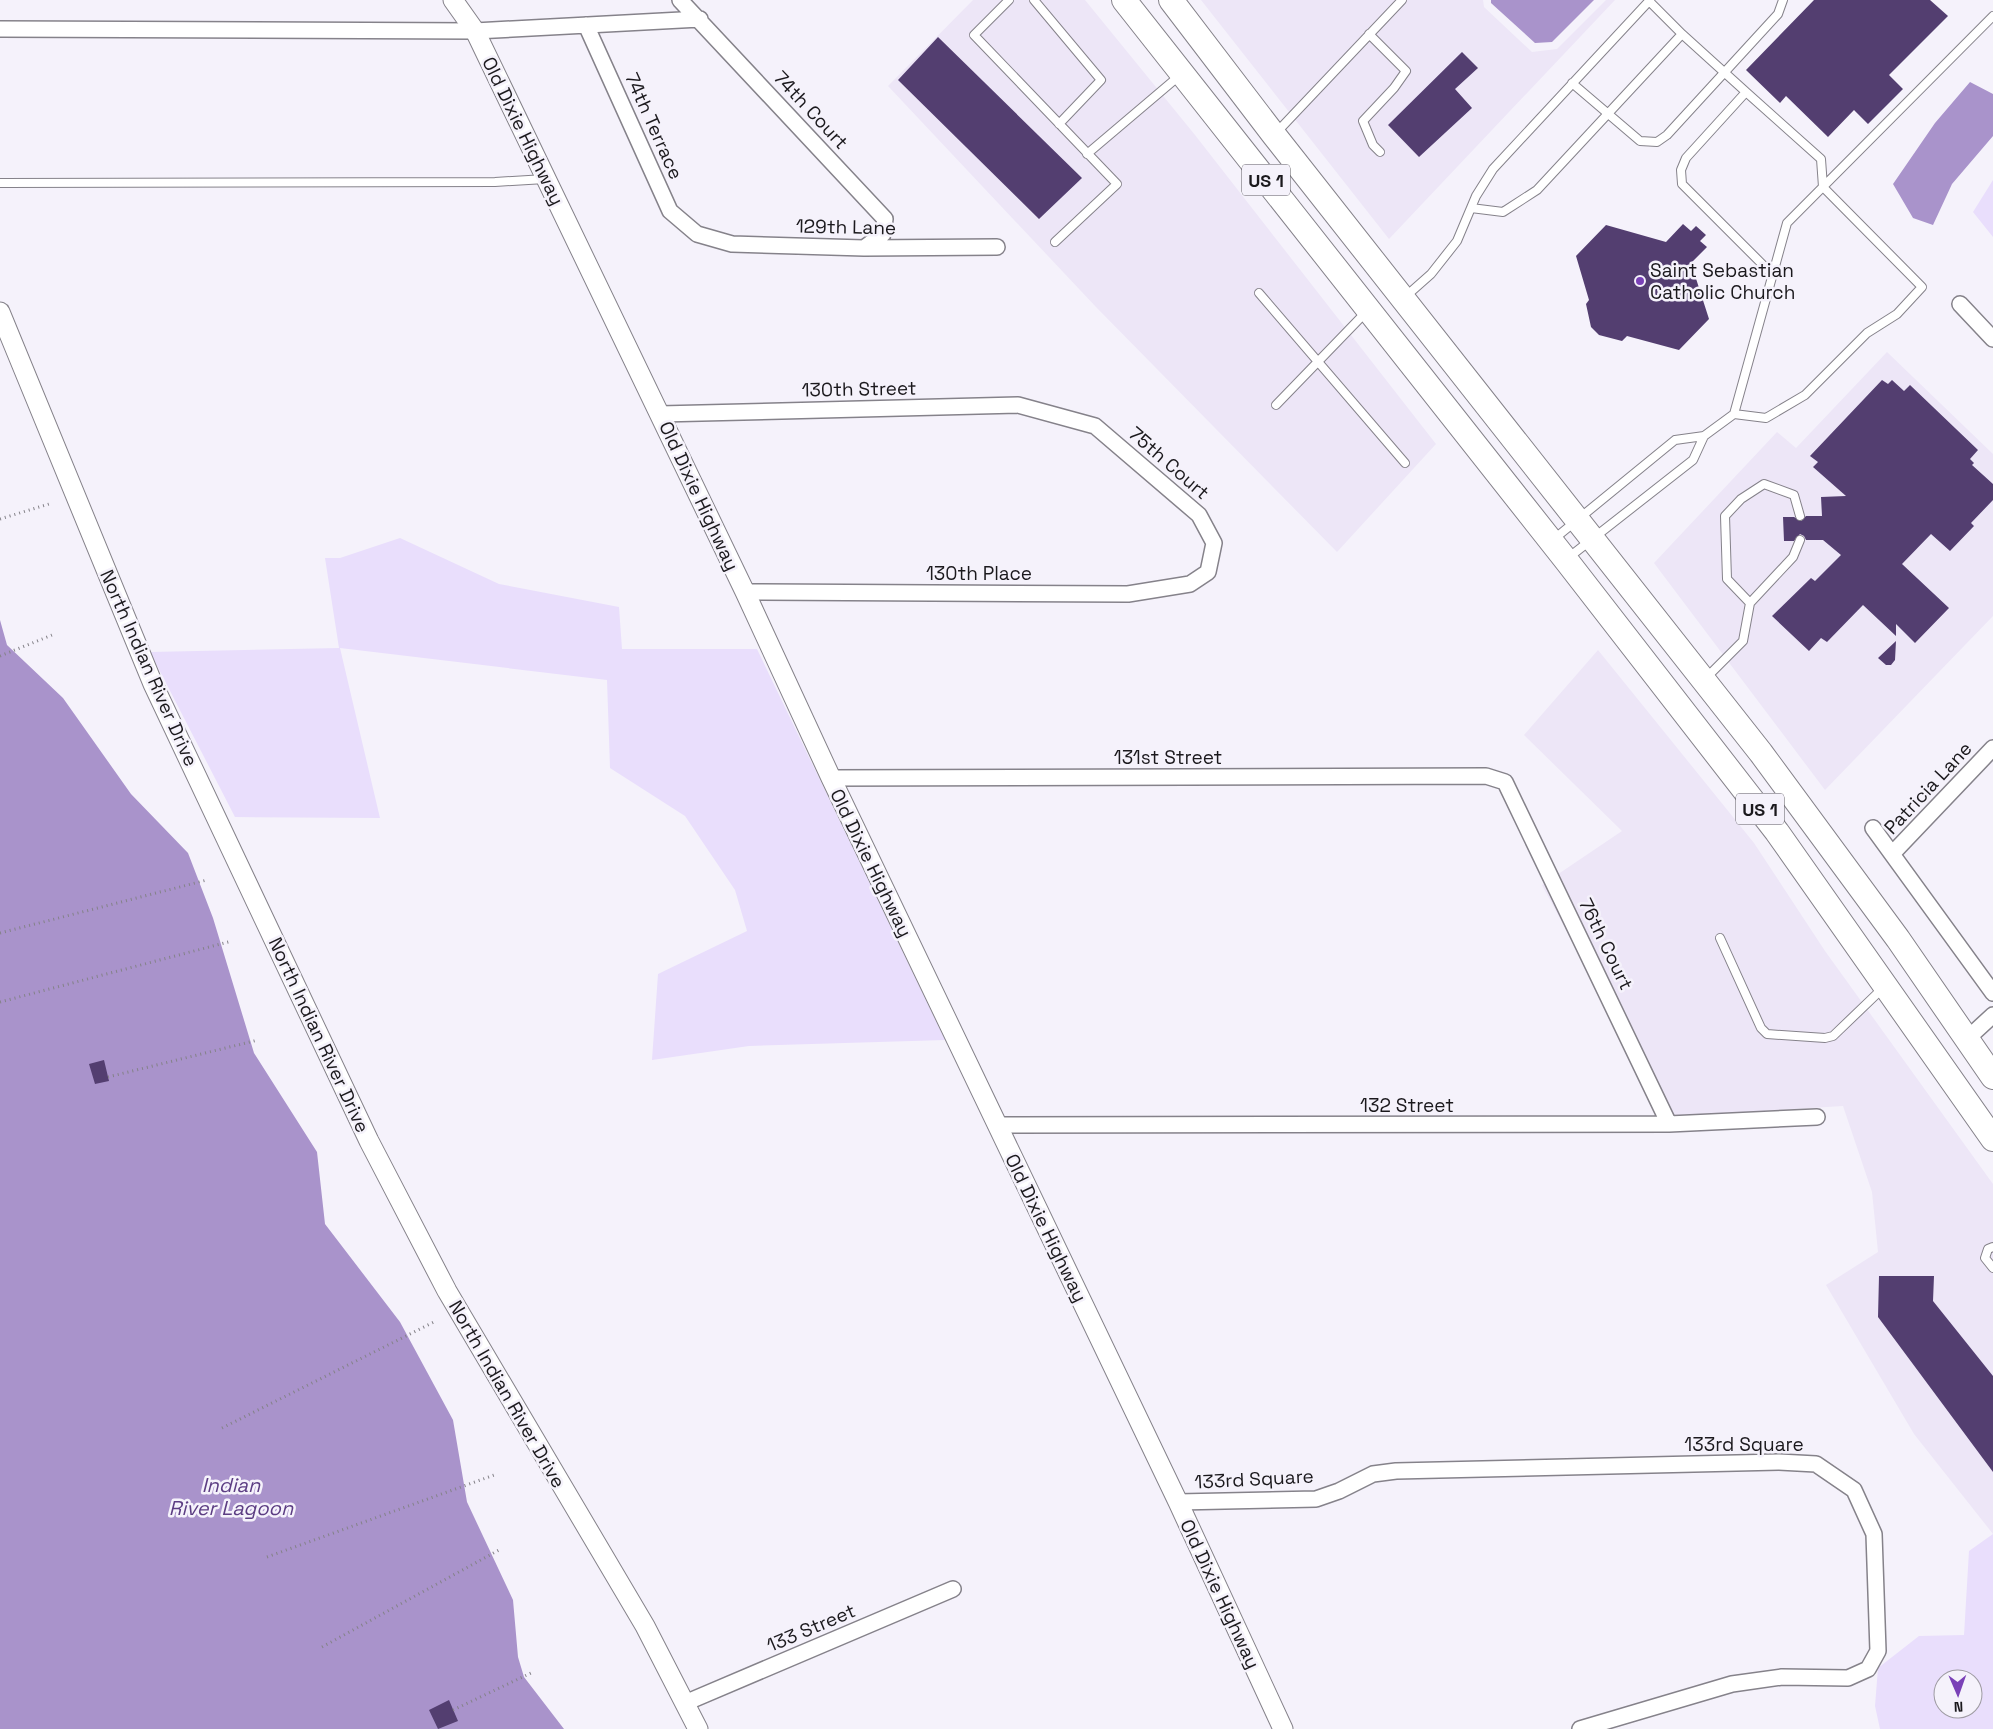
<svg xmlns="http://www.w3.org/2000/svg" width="1993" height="1729" font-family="'Space Grotesk',sans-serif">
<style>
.built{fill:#ede6f7}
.green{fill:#e9defc;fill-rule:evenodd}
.water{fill:#a993cb}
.building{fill:#533e70}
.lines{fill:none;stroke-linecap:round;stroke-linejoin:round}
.service-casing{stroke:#85828a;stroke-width:10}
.minor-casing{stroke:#85828a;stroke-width:18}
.tertiary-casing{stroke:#85828a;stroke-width:21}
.primary-casing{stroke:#85828a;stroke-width:26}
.path{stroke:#848288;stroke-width:3;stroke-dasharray:1 4;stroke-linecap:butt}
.service{stroke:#fff;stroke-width:8}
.minor{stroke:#fff;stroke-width:15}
.tertiary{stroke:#fff;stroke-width:19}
.primary{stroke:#fff;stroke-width:24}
.poi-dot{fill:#7a41b7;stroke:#f5f2fb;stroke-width:2}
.labels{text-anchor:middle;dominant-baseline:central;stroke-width:5;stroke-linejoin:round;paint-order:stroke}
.shield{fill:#f5f2fb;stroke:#5c5a60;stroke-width:1}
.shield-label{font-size:18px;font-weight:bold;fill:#1b191d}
.street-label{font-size:19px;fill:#1b191d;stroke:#f5f2fb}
.poi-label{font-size:19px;fill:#1b191d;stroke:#f5f2fb;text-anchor:start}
.water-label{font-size:20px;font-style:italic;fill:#5c3d83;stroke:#f5f2fb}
</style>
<rect width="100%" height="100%" fill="#f5f2fb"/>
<path class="built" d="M973,0H1085L1195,135L1436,444L1337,552L1096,307L888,86Z
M1201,0H1483L1484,7L1532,52L1557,49L1606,0H1615L1389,239Z
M1887,352L1993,454V616L1825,790L1654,563L1777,432L1796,448Z
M1598,650L1754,843L1825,951L1993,1184V1534L1914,1434L1826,1285L1878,1252L1872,1192L1843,1106L1666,1117L1542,885L1622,831L1524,735Z"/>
<path class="green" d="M1993,180V237L1973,212Z
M400,538L499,584L619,607L622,649H757L945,1040L749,1046L652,1060L658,974L747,931L735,890L685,816L610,768L607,680L340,648L380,818L235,817L150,652L339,648L325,558H340Z
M1993,1534V1729H1880L1875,1706L1878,1668L1919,1636L1964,1635L1969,1551ZM1943,1679H1973V1709H1943Z"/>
<path class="water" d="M1491,0H1594L1552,42L1535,43L1491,3Z
M1970,82L1993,94V136L1952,184L1933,225L1913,218L1893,184L1935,123Z
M0,620L7,645L63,698L131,794L188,853L213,918L254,1053L317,1152L325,1224L400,1322L453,1420L467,1502L513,1600L518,1657L524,1677L564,1729H0Z"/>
<path class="building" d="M1814,0H1930L1948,16L1889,75L1903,89L1868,124L1854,110L1828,137L1786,96L1780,103L1746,70Z
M938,37L1082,178L1039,219L898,80Z
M1462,52L1478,68L1455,89L1472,108L1419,157L1388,125Z
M1683,224L1691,231L1696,226L1706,235L1700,241L1707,247L1691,263L1709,319L1679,350L1627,336L1622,341L1599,335L1591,327L1586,304L1589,300L1576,256L1606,225L1666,242Z
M1882,380L1888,384L1892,380L1904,391L1910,385L1978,450L1970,459L1974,463L1972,465L1993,484V500L1971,523L1974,526L1950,551L1931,534L1902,564L1949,608L1915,643L1896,624V636L1863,605L1827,642L1821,638L1809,651L1772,616L1811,578L1815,581L1841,555L1823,540H1806L1804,536L1800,534L1794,541H1784L1783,517H1794L1801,521L1806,516H1822L1821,497L1846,496L1813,467L1818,462L1810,456Z
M1896,641L1895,660L1891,665H1886L1878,658Z
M104,1060L109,1081L95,1084L89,1064Z
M1879,1276H1934L1933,1301L1993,1376V1472L1878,1317Z
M449,1700L458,1721L438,1729L429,1710Z"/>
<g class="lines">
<defs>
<path id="service" d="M1009,0L974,35L1117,184L1055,242
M1034,0L1101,80L1059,124
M1369,34L1406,71L1394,88L1363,121L1373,145L1380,152
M1682,34L1746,92L1686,158L1681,170L1682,184L1772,274
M1572,83L1640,141L1657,142L1667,135L1778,14L1783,0
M1276,133L1402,0
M1087,154L1179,76
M0,183L495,182L545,179
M1471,208L1503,212L1537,190L1682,34L1649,1
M1259,293L1405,463
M1405,297L1431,274L1457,241L1476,196L1493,169L1650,0
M1276,405L1367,311
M1734,414L1766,418L1805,395L1867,333L1897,314L1922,287L1823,187L1821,159L1746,92
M1554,539L1675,440L1704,436L1734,414L1787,223L1993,16
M1568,558L1693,460L1704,436
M1750,603L1727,579L1725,516L1741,499L1764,484L1794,495L1800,516
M1706,678L1743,641L1750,603L1793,557L1800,540
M1720,938L1761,1028L1767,1034L1825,1038L1833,1036L1883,988
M1993,1247L1988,1249L1985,1258L1993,1268"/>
<path id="minor" d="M680,0L885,219L883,234L864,248
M586,25L670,211L697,234L732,244L864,248L997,247
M0,29L475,31L700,19
M1960,304L1993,339
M660,414L1018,405L1095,426L1199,515L1214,543L1208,572L1190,584L1128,594L745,592
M831,778L1486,776L1505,782L1669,1124
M1873,828L1993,993
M1892,854L1993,748
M1967,1039L1993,1015
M996,1125L1669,1124L1817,1117
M1178,1502L1316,1499L1339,1491L1373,1474L1396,1471L1779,1462L1816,1464L1854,1490L1874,1534L1878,1651L1868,1669L1848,1678L1782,1677L1732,1684L1580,1729
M685,1703L953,1589"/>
<path id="tertiary" d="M453,0L475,31L745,592L831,778L1178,1502L1283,1729
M0,312L153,684L369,1141L447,1291L645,1626L698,1729"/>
<path id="primary" d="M1124,0L1566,560L1777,832L1993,1139
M1171,0L1274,135L1761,753L1898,939L1993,1077"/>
</defs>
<use href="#service" class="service-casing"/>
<use href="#minor" class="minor-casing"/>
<use href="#tertiary" class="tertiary-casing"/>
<use href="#primary" class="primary-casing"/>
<path class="path" d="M0,519L49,504
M0,656L52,635
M0,933L207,880
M0,1002L232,941
M108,1077L258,1040
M222,1428L436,1321
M267,1557L497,1474
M322,1647L499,1550
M453,1710L531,1673"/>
<use href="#service" class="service"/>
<use href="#minor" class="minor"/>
<use href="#tertiary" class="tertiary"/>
<use href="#primary" class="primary"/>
</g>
<circle class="poi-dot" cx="1640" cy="281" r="5"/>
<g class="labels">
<g class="shield">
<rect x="1242" y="164.5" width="48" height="31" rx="4"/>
<rect x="1736" y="793.5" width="48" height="31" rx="4"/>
</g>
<g class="shield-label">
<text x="1266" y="180">US 1</text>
<text x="1760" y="809">US 1</text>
</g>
<g class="street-label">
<text transform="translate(811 110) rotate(47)">74th Court</text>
<text transform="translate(654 126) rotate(66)">74th Terrace</text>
<text transform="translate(523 131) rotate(64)">Old Dixie Highway</text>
<text transform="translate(846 227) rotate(1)">129th Lane</text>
<text transform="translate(859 389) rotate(-1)">130th Street</text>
<text transform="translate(1169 463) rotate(41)">75th Court</text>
<text transform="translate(699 496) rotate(65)">Old Dixie Highway</text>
<text x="979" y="573">130th Place</text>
<text transform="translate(149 668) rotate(66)">North Indian River Drive</text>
<text x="1168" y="757">131st Street</text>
<text transform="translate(1928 788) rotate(-47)">Patricia Lane</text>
<text transform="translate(871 863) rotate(64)">Old Dixie Highway</text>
<text transform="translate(1606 944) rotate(64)">76th Court</text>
<text transform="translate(319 1035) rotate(65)">North Indian River Drive</text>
<text x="1407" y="1105">132 Street</text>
<text transform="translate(1046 1228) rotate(64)">Old Dixie Highway</text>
<text transform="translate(507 1394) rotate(60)">North Indian River Drive</text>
<text x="1744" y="1444">133rd Square</text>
<text transform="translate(1254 1479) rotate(-3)">133rd Square</text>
<text transform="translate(1220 1594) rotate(65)">Old Dixie Highway</text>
<text transform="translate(811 1628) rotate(-23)">133 Street</text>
</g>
<g class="poi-label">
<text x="1650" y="270">Saint Sebastian<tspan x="1650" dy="22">Catholic Church</tspan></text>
</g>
<g class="water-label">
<text x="231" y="1485">Indian<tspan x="231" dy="23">River Lagoon</tspan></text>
</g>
</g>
<g transform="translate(1958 1694) rotate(178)"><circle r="24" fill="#f5f2fb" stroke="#9e9ba2"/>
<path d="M0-4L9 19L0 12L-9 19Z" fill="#7a41b7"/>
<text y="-8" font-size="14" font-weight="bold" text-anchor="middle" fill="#1b191d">N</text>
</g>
</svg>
